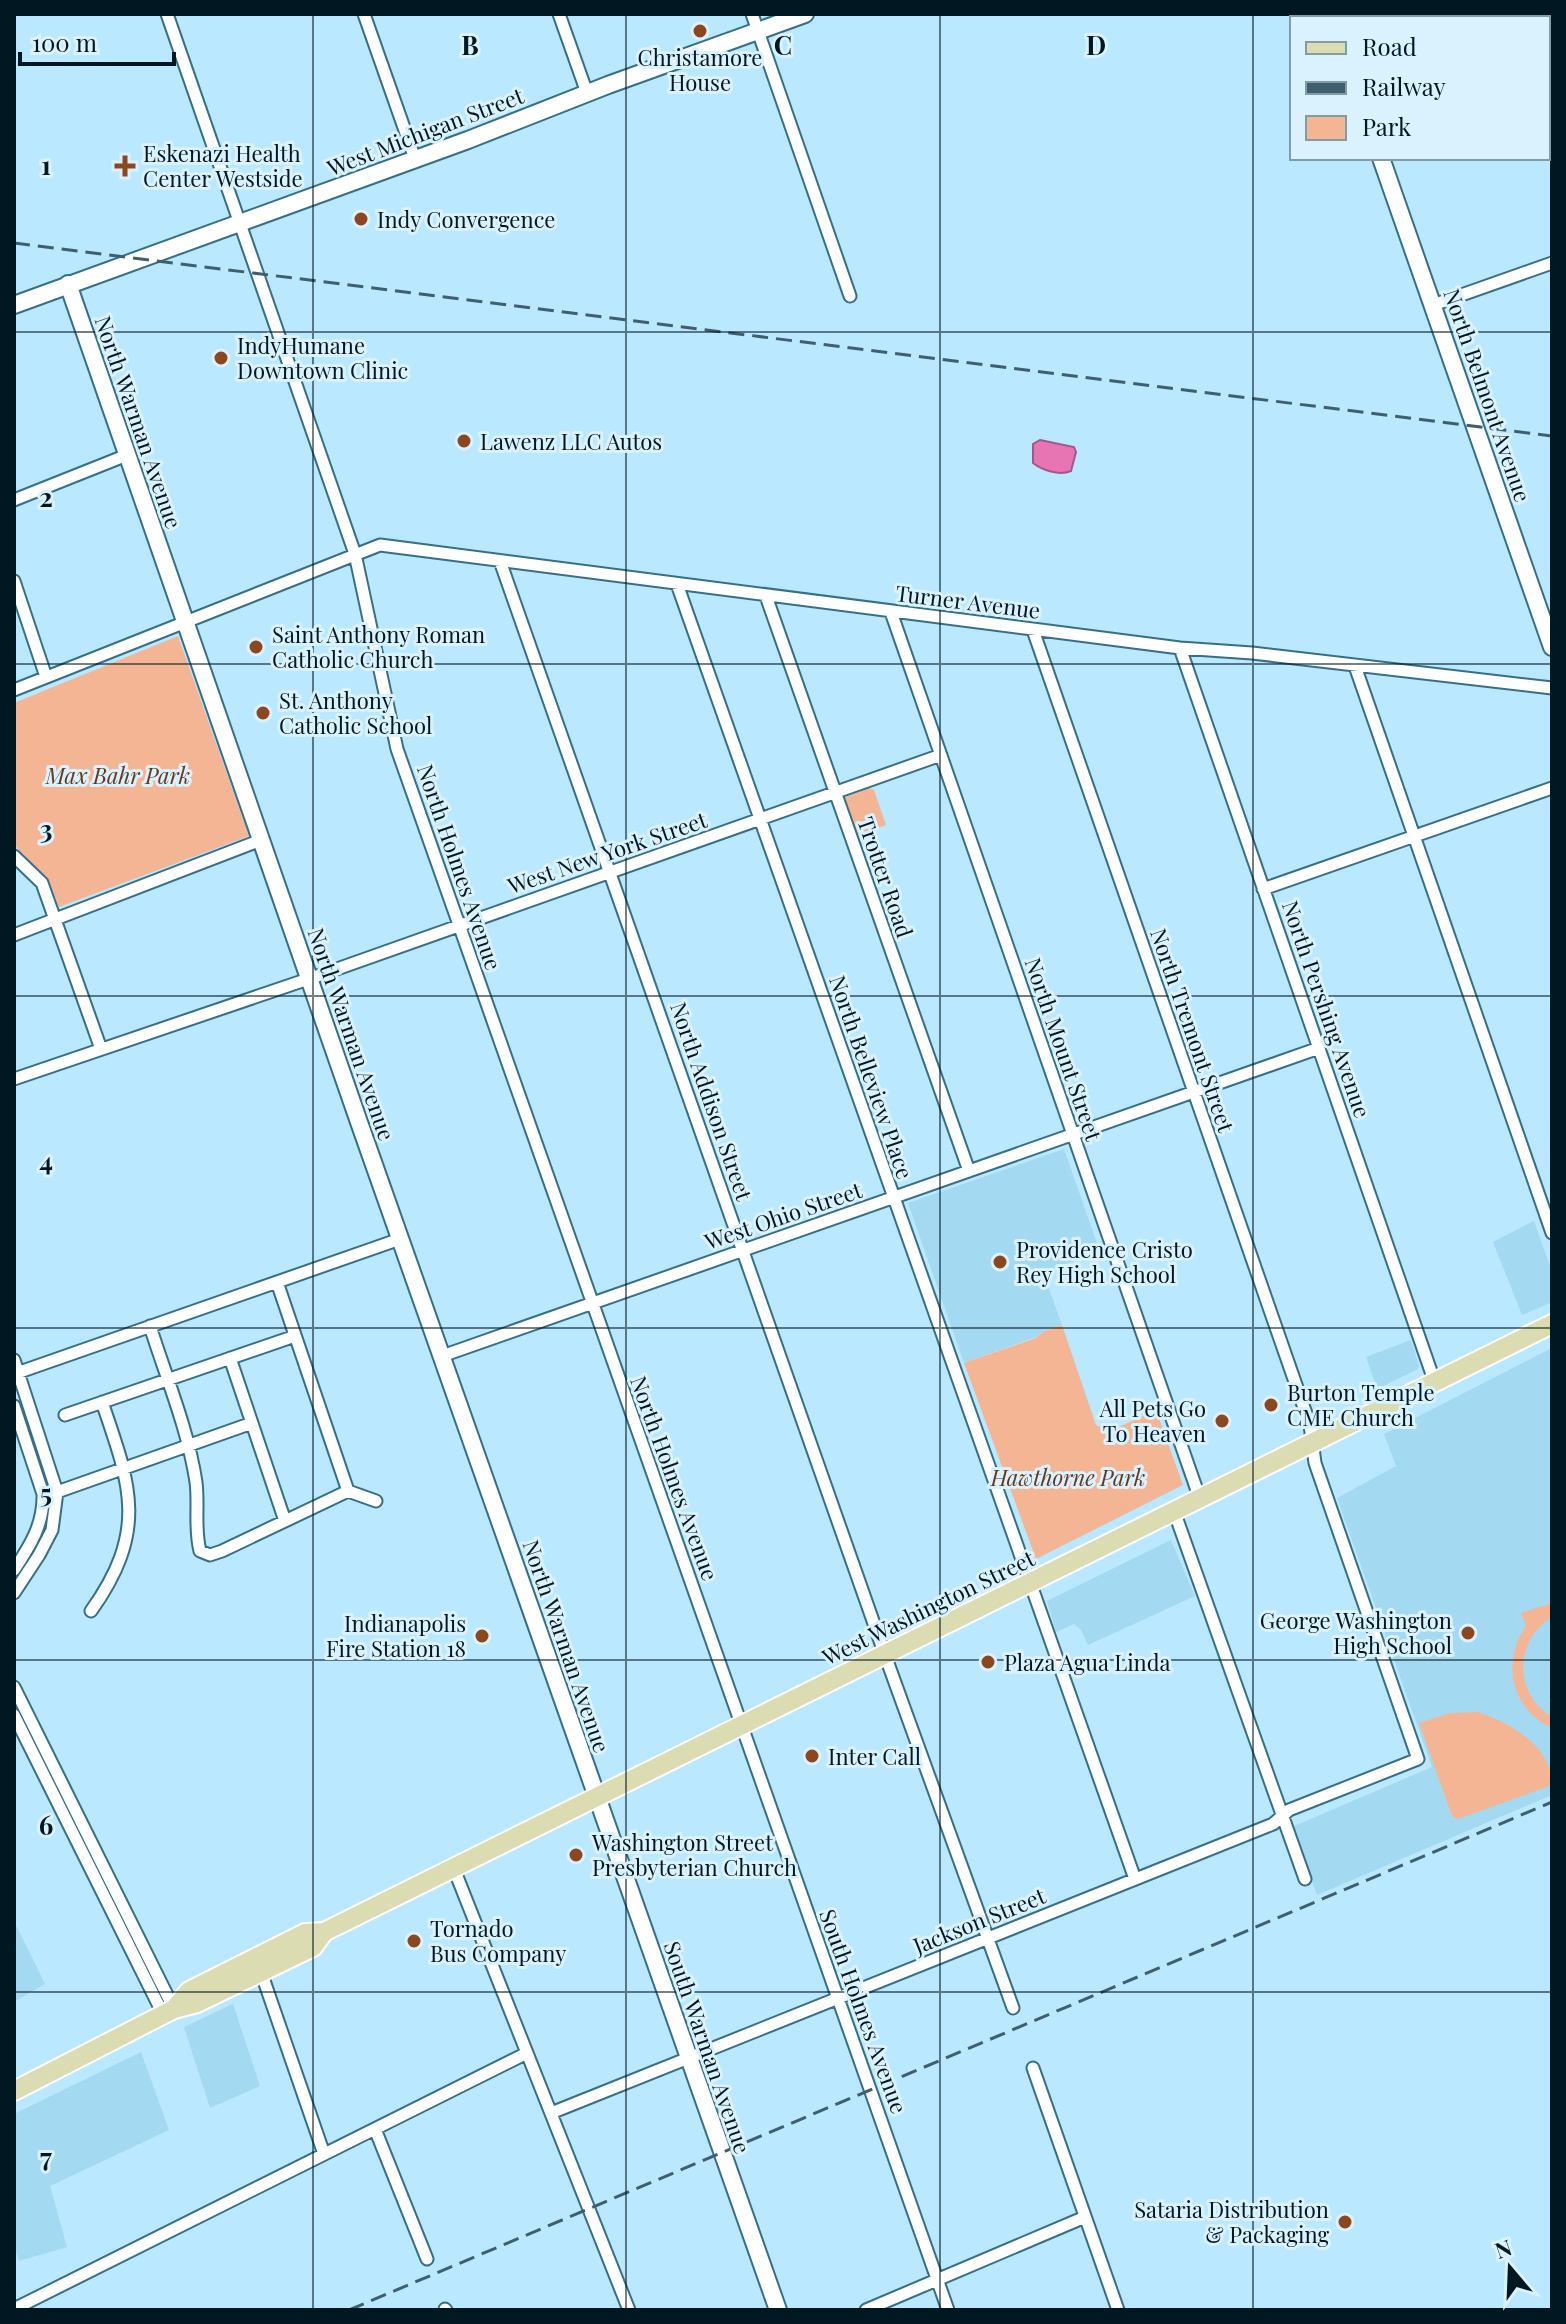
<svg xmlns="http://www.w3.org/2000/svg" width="1566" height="2324" font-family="'Playfair Display',serif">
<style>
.built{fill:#a4d9f2}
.green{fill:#f4b594}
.water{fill:#e875b3;stroke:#a35988;stroke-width:2}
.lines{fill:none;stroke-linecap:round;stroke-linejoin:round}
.street-casing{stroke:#356f88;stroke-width:15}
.secondary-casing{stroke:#356f88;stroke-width:20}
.primary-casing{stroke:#fff;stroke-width:22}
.street{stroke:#fff;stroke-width:11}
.secondary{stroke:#fff;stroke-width:16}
.primary{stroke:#dbdcb2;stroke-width:18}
.rail{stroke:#405f6e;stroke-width:3;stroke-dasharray:16 8;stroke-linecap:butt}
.grid{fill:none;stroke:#011822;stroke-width:2;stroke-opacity:0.55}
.poi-dot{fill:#8c471e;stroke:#daf2fd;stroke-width:3}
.labels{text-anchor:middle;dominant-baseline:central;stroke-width:6;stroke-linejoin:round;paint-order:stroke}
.poi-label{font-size:22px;fill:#011822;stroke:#daf2fd;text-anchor:start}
.street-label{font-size:22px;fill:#011822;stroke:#daf2fd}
.park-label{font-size:22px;font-style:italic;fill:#65371e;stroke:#daf2fd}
.grid-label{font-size:26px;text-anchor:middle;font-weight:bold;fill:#011822;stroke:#daf2fd;stroke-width:6;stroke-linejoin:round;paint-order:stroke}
</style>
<rect width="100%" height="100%" fill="#b9e8ff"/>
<path class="built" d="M1064,1149L1100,1252L1043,1272L1062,1325L1043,1332L1036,1337L964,1363L908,1203Z
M1534,1221L1552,1272V1302L1522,1315L1493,1242Z
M1411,1340L1419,1366L1418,1369L1377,1389L1366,1357Z
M1552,1348V1795L1317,1895L1292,1827L1432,1767L1337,1498L1396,1466L1384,1434Z
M1171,1540L1195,1596L1088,1645L1081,1630L1074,1624L1056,1632L1047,1601Z
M14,1921L45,1984L14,2002Z
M233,2004L260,2086L210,2108L184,2027Z
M141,2052L169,2130L50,2186L67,2247L19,2261L14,2245V2114Z"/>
<path class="green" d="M178,636L249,836L59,907L49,881L17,848L14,839V703Z
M869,788L874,790L886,825L856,836L844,798Z
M1062,1325L1096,1425L1110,1431L1156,1410L1183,1485L1036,1559L964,1363L1036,1338L1043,1332Z
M1552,1603V1617C1514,1641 1513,1693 1552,1717V1728C1511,1709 1501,1662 1526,1626L1521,1613Z
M1478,1712C1510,1723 1552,1746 1552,1785L1458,1819L1452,1816L1419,1723L1450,1713Z"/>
<path class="water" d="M1040,440L1074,447L1076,452L1071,471C1059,476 1042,470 1033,463V444Z"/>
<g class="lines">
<defs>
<path id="street" d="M167,14L355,554L397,749L948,2310
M364,14L415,159
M559,14L587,93
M752,14L850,296
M1548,84L1552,83
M1433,305L1552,263
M14,500L127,455
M500,561L885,1655L1013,2008
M14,581L46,677
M677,584L1135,1879
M766,596L969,1171
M891,612L1200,1499
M1180,648L1435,1383
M1355,666L1552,1233
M14,690L380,545L1180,648L1252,653L1552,688
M14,856L42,883L101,1049
M1263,889L1552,788
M14,935L261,840
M14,1079L320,975L941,755
M277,1282L348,1491L376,1501
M150,1326C166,1377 188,1429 196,1482C199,1505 194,1528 200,1551L210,1555L222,1551L348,1491
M442,1356L1319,1048
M230,1358L285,1521
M14,1360L57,1492L52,1530L39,1555L14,1593
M14,1374L400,1239
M14,1406L43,1494C44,1524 30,1546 14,1570
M65,1415L295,1336
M43,1494L57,1492L252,1423
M1174,1511L1305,1879
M91,1611C148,1531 131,1486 102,1402
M14,1687L174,2009
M14,1715L163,2014
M454,1869L629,2310
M261,1972L324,2154
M1033,2068L1118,2310
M551,2113L1273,1824L1289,1810L1418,1759L1315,1463L1310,1425L1033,630
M375,2129L427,2259
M14,2309L527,2053
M445,2309L446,2310
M866,2310L1085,2217"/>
<path id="secondary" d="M1331,14L1333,18
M1381,158L1552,647
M68,284L360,1125L778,2310
M14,305L468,140L608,85L805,14"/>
<path id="primary" d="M174,2009L189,1991L305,1933L324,1932
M14,2091L174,2009L197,2003L313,1947L324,1932L1552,1324"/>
</defs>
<use href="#street" class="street-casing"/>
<use href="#secondary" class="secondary-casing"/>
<use href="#primary" class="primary-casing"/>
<use href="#street" class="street"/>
<use href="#secondary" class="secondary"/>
<use href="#primary" class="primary"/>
<path class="rail" d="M14,243L1552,436
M349,2310L1552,1802"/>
</g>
<path class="grid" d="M313,14V2310M626,14V2310M940,14V2310M1253,14V2310M14,332H1552M14,664H1552M14,996H1552M14,1328H1552M14,1660H1552M14,1992H1552"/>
<g class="poi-dot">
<circle cx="700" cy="31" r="8"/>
<path d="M121 154h8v8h8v8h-8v8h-8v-8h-8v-8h8z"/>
<circle cx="361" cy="219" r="8"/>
<circle cx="221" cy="358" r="8"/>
<circle cx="464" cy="441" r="8"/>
<circle cx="256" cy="647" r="8"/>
<circle cx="263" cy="713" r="8"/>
<circle cx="1000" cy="1262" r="8"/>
<circle cx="1271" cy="1405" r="8"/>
<circle cx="1222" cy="1421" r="8"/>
<circle cx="1468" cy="1633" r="8"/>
<circle cx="482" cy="1636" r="8"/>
<circle cx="988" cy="1662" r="8"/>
<circle cx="812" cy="1756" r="8"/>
<circle cx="576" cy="1855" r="8"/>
<circle cx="414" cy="1941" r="8"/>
<circle cx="1345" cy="2222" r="8"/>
</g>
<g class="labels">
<g class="poi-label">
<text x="700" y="57" text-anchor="middle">Christamore<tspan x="700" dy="25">House</tspan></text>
<text x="143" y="153">Eskenazi Health<tspan x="143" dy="25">Center Westside</tspan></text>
<text x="377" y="219">Indy Convergence</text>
<text x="237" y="345">IndyHumane<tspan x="237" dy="25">Downtown Clinic</tspan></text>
<text x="480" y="441">Lawenz LLC Autos</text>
<text x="272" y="634">Saint Anthony Roman<tspan x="272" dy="25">Catholic Church</tspan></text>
<text x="279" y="700">St. Anthony<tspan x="279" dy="25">Catholic School</tspan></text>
<text x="1016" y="1249">Providence Cristo<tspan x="1016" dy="25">Rey High School</tspan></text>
<text x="1287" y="1392">Burton Temple<tspan x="1287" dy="25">CME Church</tspan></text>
<text x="1206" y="1408" text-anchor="end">All Pets Go<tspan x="1206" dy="25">To Heaven</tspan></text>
<text x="1452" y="1620" text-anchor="end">George Washington<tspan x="1452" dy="25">High School</tspan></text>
<text x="466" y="1623" text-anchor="end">Indianapolis<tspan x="466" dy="25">Fire Station 18</tspan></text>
<text x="1004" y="1662">Plaza Agua Linda</text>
<text x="828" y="1756">Inter Call</text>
<text x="592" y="1842">Washington Street<tspan x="592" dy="25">Presbyterian Church</tspan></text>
<text x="430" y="1928">Tornado<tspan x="430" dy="25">Bus Company</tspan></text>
<text x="1329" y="2209" text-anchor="end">Sataria Distribution<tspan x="1329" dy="25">&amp; Packaging</tspan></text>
</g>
<g class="street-label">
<text transform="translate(425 131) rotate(-21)">West Michigan Street</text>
<text transform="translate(1488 395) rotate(71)">North Belmont Avenue</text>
<text transform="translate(139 422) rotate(71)">North Warman Avenue</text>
<text transform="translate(968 601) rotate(7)">Turner Avenue</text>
<text transform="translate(607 852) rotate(-19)">West New York Street</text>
<text transform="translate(460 867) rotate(71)">North Holmes Avenue</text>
<text transform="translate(886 877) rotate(71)">Trotter Road</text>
<text transform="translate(1327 1009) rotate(71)">North Pershing Avenue</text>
<text transform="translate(1193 1030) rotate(71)">North Tremont Street</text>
<text transform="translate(352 1034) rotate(71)">North Warman Avenue</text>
<text transform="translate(1064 1049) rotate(71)">North Mount Street</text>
<text transform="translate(872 1077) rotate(71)">North Belleview Place</text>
<text transform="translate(712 1101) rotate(71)">North Addison Street</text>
<text transform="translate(783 1215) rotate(-19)">West Ohio Street</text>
<text transform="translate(675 1478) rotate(70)">North Holmes Avenue</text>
<text transform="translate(928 1607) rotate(-26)">West Washington Street</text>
<text transform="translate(567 1646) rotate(71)">North Warman Avenue</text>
<text transform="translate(979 1920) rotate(-22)">Jackson Street</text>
<text transform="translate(864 2011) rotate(70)">South Holmes Avenue</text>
<text transform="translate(708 2047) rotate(71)">South Warman Avenue</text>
</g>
<g class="park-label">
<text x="118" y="775">Max Bahr Park</text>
<text x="1068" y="1477">Hawthorne Park</text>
</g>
</g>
<g class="grid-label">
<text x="470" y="55">B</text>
<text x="783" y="55">C</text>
<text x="1096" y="55">D</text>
<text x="46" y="175">1</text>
<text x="46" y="507">2</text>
<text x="46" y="839">3</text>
<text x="46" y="1171">4</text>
<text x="46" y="1503">5</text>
<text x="46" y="1835">6</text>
<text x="46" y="2167">7</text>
</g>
<rect width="1566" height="2324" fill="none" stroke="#011822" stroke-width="32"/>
<rect x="1290" y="16" width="260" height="144" fill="#daf2fd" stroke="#839ba5" stroke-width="2"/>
<rect x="1306" y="42" width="40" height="12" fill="#dbdcb2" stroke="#839ba5" stroke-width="2"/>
<text x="1362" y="56" font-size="24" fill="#011822">Road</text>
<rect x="1306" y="82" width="40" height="12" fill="#405f6e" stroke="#839ba5" stroke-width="2"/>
<text x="1362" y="96" font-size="24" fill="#011822">Railway</text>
<rect x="1306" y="116" width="40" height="24" fill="#f4b594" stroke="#839ba5" stroke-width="2"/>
<text x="1362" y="136" font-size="24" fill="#011822">Park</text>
<g transform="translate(1510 2268) rotate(341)" stroke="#daf2fd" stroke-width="6" paint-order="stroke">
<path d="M0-6L14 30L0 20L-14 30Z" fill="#011822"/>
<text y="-12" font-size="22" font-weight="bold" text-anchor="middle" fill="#011822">N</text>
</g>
<path d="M20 52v12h154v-12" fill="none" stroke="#011822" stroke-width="4"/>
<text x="32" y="52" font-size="24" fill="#011822" stroke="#daf2fd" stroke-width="6" paint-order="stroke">100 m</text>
</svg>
